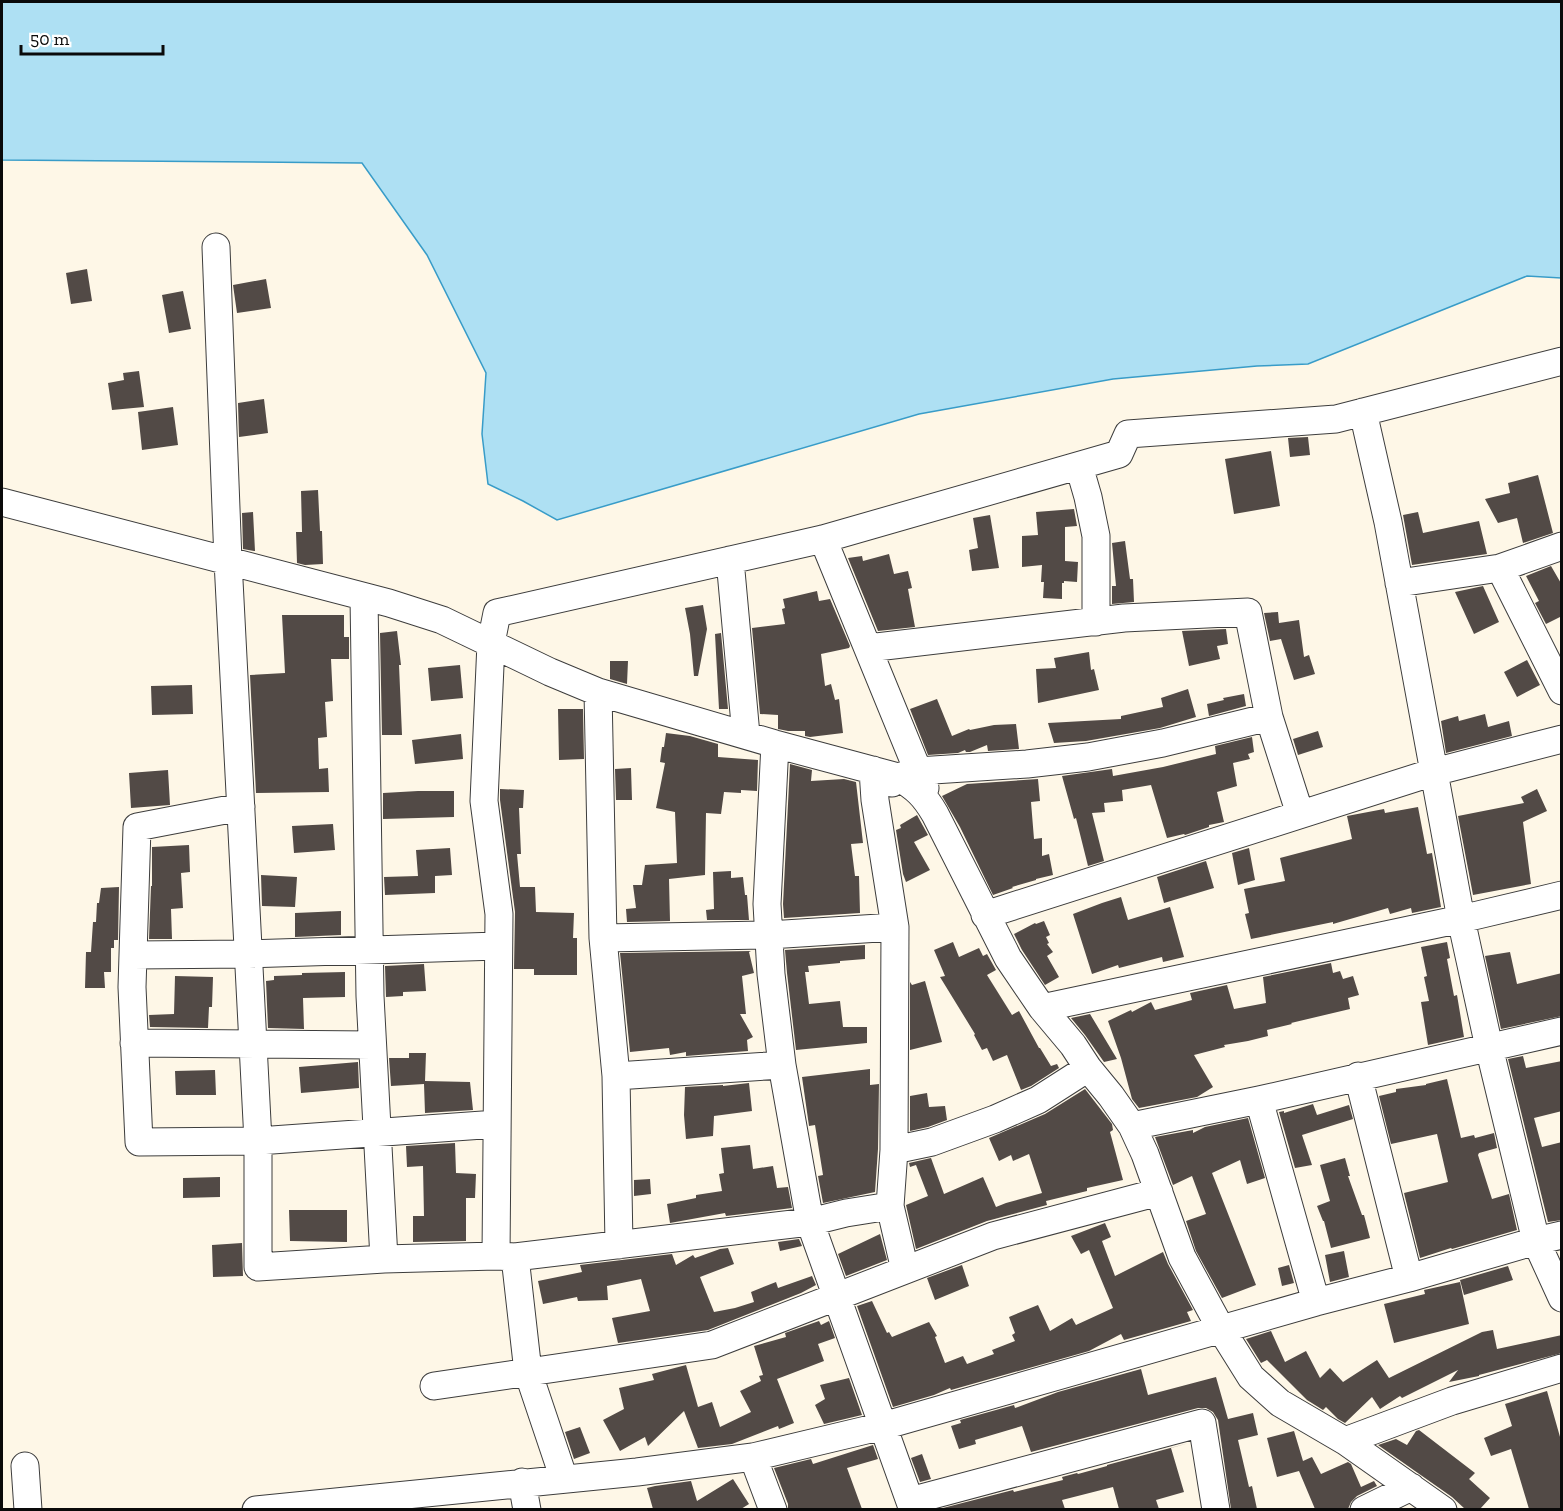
<svg xmlns="http://www.w3.org/2000/svg" width="1563" height="1511" font-family="'Zilla Slab',serif">
<style>
.water{fill:#aee0f3;stroke:#389cc8;stroke-width:1.5}
.building{fill:#524a46}
.lines{fill:none;stroke-linecap:round;stroke-linejoin:round}
.minor-casing{stroke:#3d3d3d;stroke-width:29}
.minor{stroke:#fff;stroke-width:27}
</style>
<rect width="100%" height="100%" fill="#fef7e7"/>
<path class="water" d="M2,2H1561V278L1527,276L1308,364L1257,366L1113,379L919,414L557,520L523,501L488,484L482,434L486,373L427,255L362,163L2,160Z"/>
<path class="building" d="M87,269L92,301L71,304L66,273Z
M266,279L271,308L237,313L233,285Z
M183,291L191,329L169,333L162,295Z
M139,371L144,407L112,410L108,383L124,380L123,373Z
M264,399L268,433L239,437L238,403Z
M173,407L178,445L142,450L138,412Z
M1308,437L1310,455L1290,457L1288,438Z
M1271,451L1280,506L1234,514L1225,459Z
M1538,475L1553,533L1523,543L1517,518L1498,523L1485,499L1510,493L1508,483Z
M318,490L320,531H322L323,564L305,565L297,563L296,532H302L301,491Z
M1074,509L1077,526L1065,527V561L1078,562L1077,582L1064,581V583H1062V599L1043,598L1044,582H1041L1042,565L1022,567V536L1038,535L1036,512Z
M253,512L255,551H254L243,549L242,513Z
M1418,512L1423,533L1479,521L1487,554L1412,565L1403,515Z
M990,515L999,568L972,571L969,550L978,548L973,518Z
M1125,541L1130,579H1133L1134,602L1112,604V586H1116L1112,543Z
M889,554L894,574L908,571L912,588L908,589L915,627L878,631L848,558L862,556L863,561Z
M1551,566L1562,585V616L1546,624L1535,603L1539,601L1526,576Z
M1483,586L1499,622L1474,634L1455,592Z
M817,591L819,601L830,599L850,646L849,648L821,654L825,686L831,684L835,700L839,699L843,733L810,737L805,736V731H788L778,729V715L760,714L752,628L785,624L782,609L785,608L783,599Z
M703,605L707,629L698,676H694L690,634L685,608Z
M1278,612L1279,623L1299,620L1304,657L1309,655L1315,674L1294,680L1281,639L1270,641L1264,613Z
M282,615H344V637H349V659H331L333,701L325,702L327,737L318,738L319,769L328,768L329,792L256,793L250,675L285,673Z
M1226,629L1228,644L1217,646L1220,659L1189,666L1182,631Z
M397,631L401,665H399L402,735H382L380,633Z
M721,633L728,709H719L715,634Z
M1089,652L1091,670L1094,669L1099,690L1038,703L1036,669L1056,668L1054,658Z
M1527,660L1540,685L1517,697L1504,672Z
M610,661H628L627,684L610,679Z
M460,665L463,698L431,701L428,668Z
M192,685L193,714L152,715L151,686Z
M1188,689L1196,717L1160,728L1086,741L1054,743L1048,723L1121,719V716L1163,707L1161,698Z
M1244,694L1246,706L1209,716L1207,704L1224,700L1223,698Z
M937,699L952,736L969,729L970,730L994,725L1016,724L1019,749L988,751L987,745L970,752H966L965,750L958,753L928,755L910,709Z
M558,709H583L584,759L559,760Z
M1485,714L1488,727L1509,721L1512,736L1446,753L1441,721L1458,716L1459,721Z
M1318,731L1323,747L1298,755L1293,739Z
M666,733L690,736L718,744V757L758,760L757,791L741,790V793L724,792L721,814L706,813L705,875L669,879L670,921L627,922L626,909L636,908L633,885H642L645,865L677,863L675,812L656,808L665,763L660,762L662,747H664Z
M461,734L463,759L415,764L412,740Z
M1252,737L1254,752L1248,754L1250,759L1233,763L1237,786L1217,792L1224,822L1209,825V827L1185,835L1184,834L1167,838L1151,785L1122,790L1123,801L1104,803L1105,812L1092,813L1104,861L1088,866L1076,818L1074,819L1062,776L1112,769L1113,776L1163,767L1216,754L1215,746Z
M790,764L812,770L811,781L844,779L856,782L863,843L851,844L855,876H859L860,913L784,918L783,904Z
M631,768L632,800H616L615,769Z
M168,770L170,805L131,808L129,773Z
M1038,779L1040,801L1031,802L1034,839L1042,838V856L1049,854L1053,875L1036,879V880L1012,887L1013,888L993,895L960,827L942,796L967,784Z
M500,789L524,790L523,808H519L521,854H517L520,887H535L536,912L574,913L573,938H577V975H534V969H514L515,912L500,800Z
M1537,789L1547,811L1523,822L1531,884L1473,895L1458,816L1524,803L1521,797Z
M418,791H454V817L383,819V793Z
M1418,807L1427,854L1432,853L1441,907L1412,913L1411,908L1390,914L1388,908L1333,924V922L1251,939L1245,914L1249,913L1244,889L1285,881L1280,858L1352,839L1347,816L1384,809L1385,813Z
M917,815L928,835L914,842L930,870L906,882L903,874L896,830L901,828L900,825Z
M333,824L335,850L294,853L292,826Z
M189,845L190,872L181,873L183,908L171,909L172,939H149L151,886H152V847Z
M450,848L452,875L435,876V893L385,895L384,877L418,876L416,850Z
M1249,848L1255,880L1238,885L1232,853Z
M1206,861L1214,888L1164,903L1157,877Z
M731,871V878L743,877L745,895H747L749,920H707L706,910L714,909L713,872Z
M261,875L297,877L295,907L262,906Z
M119,887L118,940H114V948H111V972H104L105,988H85L86,952H91L93,922H96L97,903H99L101,888Z
M1121,897L1128,920L1170,907L1184,957L1163,962L1162,957L1119,968L1118,965L1092,974L1073,914L1102,903Z
M341,911V935L295,937V913Z
M1044,921L1050,935L1046,937L1049,943L1047,944L1053,952L1047,956L1059,977L1045,985L1022,950L1014,934L1035,923L1036,924Z
M953,942L959,957L979,948L983,956L987,954L996,970L987,975L1012,1015L1019,1011L1039,1048H1040L1051,1066L1057,1064L1059,1068L1031,1086L1021,1090L1007,1055L993,1061L987,1048L982,1050L974,1035L975,1034L940,977L945,976L934,950Z
M1447,942L1450,958L1447,959L1454,996L1457,995L1464,1037L1428,1045L1421,1002L1429,1001L1424,977L1427,976L1421,947Z
M865,945V959L840,961V963L808,966L809,972H805L809,1004L840,1001L843,1027H867V1043L796,1050L787,973L785,950Z
M751,951L749,952L754,973L742,976L746,1014H740L753,1037L747,1040L748,1051L686,1056V1052L670,1055L669,1048L630,1052L620,953Z
M1510,952L1517,984L1562,973V1016L1501,1029L1485,956Z
M1331,963L1333,973L1340,971L1343,979L1353,976L1359,995L1348,998L1350,1009L1291,1023L1292,1024L1267,1030L1268,1036L1248,1041L1224,1045L1225,1047L1194,1055L1213,1087L1197,1097L1139,1108L1132,1099L1121,1058L1108,1021L1131,1010L1132,1012L1151,1002L1155,1010L1192,1000L1190,993L1227,985L1234,1009L1266,1003L1263,977Z
M424,964L426,991L403,992V996L386,997L385,966Z
M345,972V997L303,998L304,1029L268,1028L266,981L274,980V976L302,975V973Z
M175,976L213,977L212,1007H209L208,1028L150,1027L149,1015L174,1014Z
M925,981L942,1042L910,1050V982L912,985Z
M1090,1014L1117,1059L1104,1062L1085,1035L1071,1018Z
M409,1053H426L425,1081L470,1082L473,1110L425,1113L424,1084L391,1086L389,1058H409Z
M1523,1056L1526,1068L1562,1061V1111L1534,1118L1542,1147L1562,1142V1220L1548,1222L1508,1059Z
M358,1062L359,1088L301,1093L299,1067Z
M870,1069V1085L879,1084L878,1149L875,1192L823,1203L818,1176L823,1175L815,1125L809,1126L802,1077Z
M215,1070L216,1095H176L175,1071Z
M1447,1079L1461,1138L1474,1135L1475,1138L1494,1133L1497,1148L1479,1153L1478,1155L1492,1199L1509,1194L1517,1230L1452,1249L1451,1248L1420,1258L1404,1193L1448,1182L1437,1134L1391,1144L1379,1096L1396,1092V1089L1426,1085V1084Z
M749,1083L752,1111L714,1116L713,1136L686,1139L684,1115L685,1087L723,1085V1086Z
M1085,1089L1112,1124L1113,1130L1110,1132L1123,1180L1087,1188V1191L1046,1201L1047,1205L987,1221L916,1249L906,1205L928,1196L916,1165L910,1167L909,1163L931,1158L944,1194L983,1177L996,1207L1006,1203L1042,1193L1029,1154L1013,1161L1011,1155L999,1161L989,1138L1045,1114Z
M927,1093L929,1107L945,1106L947,1120L928,1127L910,1131V1096Z
M1313,1104L1317,1115L1349,1105L1353,1119L1302,1135L1312,1165L1295,1168L1279,1112L1284,1111V1113Z
M1248,1118L1265,1178L1247,1184L1240,1160L1212,1173L1256,1285L1222,1298L1196,1251L1186,1221L1206,1214L1192,1176L1173,1185L1155,1137L1193,1130V1133L1205,1127Z
M455,1143L456,1173L476,1174L475,1198H466V1241L413,1242V1216H424L423,1166L407,1167L406,1146Z
M750,1145L753,1169L773,1166L777,1188L788,1187L792,1208L726,1216L725,1213L670,1223L667,1204L696,1198V1195L722,1191L719,1174L724,1173L721,1148Z
M1345,1158L1350,1176H1348L1362,1215H1364L1370,1238L1331,1248L1324,1221H1323L1317,1206L1330,1201L1320,1165Z
M220,1177V1197L183,1198V1178Z
M650,1179L651,1194L634,1196V1180Z
M289,1210H347V1242L290,1241Z
M1105,1223L1111,1237L1102,1241L1115,1276L1163,1252L1168,1264L1193,1310L1187,1312L1191,1321L1124,1340L1121,1334L1089,1351L951,1390L950,1388L934,1395L893,1407L857,1306L872,1301L887,1333L889,1332L892,1337L929,1322L937,1336L935,1337L945,1363L963,1356L967,1364L994,1354L992,1350L1015,1341L1012,1335L1015,1333L1009,1317L1038,1305L1050,1331L1072,1318L1076,1325L1113,1308L1089,1250L1081,1254L1071,1236Z
M880,1234L887,1260L846,1276L838,1254Z
M799,1239L802,1246L780,1251L778,1242Z
M242,1243L243,1276L213,1277L212,1245Z
M728,1248L734,1264L700,1277L714,1312L735,1308L754,1302L751,1292L776,1282L778,1288L812,1276L816,1285L801,1293L708,1330L618,1343L612,1318L650,1311L641,1279L607,1286L608,1300L578,1301L577,1297L543,1304L538,1281L582,1272L580,1265L672,1254L676,1265L693,1255L695,1258L720,1249Z
M1344,1251L1349,1277L1330,1282L1325,1255Z
M962,1265L969,1286L935,1300L927,1278Z
M1289,1265L1294,1283L1282,1286L1278,1268Z
M1508,1266L1513,1280L1464,1295L1460,1280Z
M1460,1282L1469,1324L1394,1343L1384,1304L1425,1294L1424,1290Z
M819,1321L821,1325L829,1321L835,1338L818,1344L824,1361L777,1379L794,1423L779,1429L778,1426L732,1444L698,1448L684,1411L648,1446L645,1437L620,1451L603,1420L624,1409L619,1388L654,1380L652,1374L686,1365L698,1407L712,1402L720,1427L751,1412L740,1391L761,1381L759,1376L763,1375L754,1346L786,1337L785,1333Z
M1493,1330L1497,1349L1562,1335V1353L1479,1375V1376L1449,1382L1458,1370L1402,1398L1400,1396L1380,1409L1372,1397L1345,1423L1338,1419L1326,1407L1323,1410L1307,1400L1267,1360L1261,1363L1246,1339L1271,1331L1285,1362L1306,1351L1320,1378L1330,1368L1343,1382L1377,1360L1389,1378L1482,1332Z
M1141,1369L1148,1395L1216,1377L1228,1419L1253,1413L1258,1435L1238,1440L1249,1487L1252,1486L1257,1509H1231L1218,1420L1213,1412L1206,1408H1198L1031,1452L1022,1426L975,1440L976,1444L959,1449L951,1426L961,1423L960,1420L1014,1405L1015,1408L1058,1392Z
M849,1378L862,1415L824,1424L815,1405L825,1399L820,1385Z
M1547,1391L1562,1444V1509H1529L1511,1449L1491,1456L1484,1438L1512,1426L1505,1404Z
M580,1427L590,1453L574,1459L565,1432Z
M1419,1430L1475,1473L1469,1479L1490,1498L1480,1509H1465L1452,1497L1378,1445L1396,1439L1407,1445L1416,1431Z
M1294,1431L1303,1461L1312,1457L1321,1474L1348,1462L1351,1464L1361,1487L1374,1481L1377,1486L1357,1496L1351,1502L1348,1509H1315L1299,1471L1277,1477L1267,1438Z
M1189,1443L1171,1448L1184,1492L1156,1500L1159,1509H1119L1113,1487L1062,1500L1065,1509H939L1013,1490L1014,1492L1063,1480L1062,1477L1077,1473L1078,1474L1107,1466V1465Z
M873,1445L878,1459L847,1468L862,1509H788V1504L774,1468L811,1459L813,1464Z
M922,1454L931,1479L920,1482L911,1458Z
M733,1479L749,1504L741,1509H653L647,1488L655,1486L691,1481L697,1501Z"/>
<g class="lines">
<defs>
<path id="minor" d="M216,247L228,561L258,1141L497,1124
M1363,412L1388,522L1461,919L1489,1047L1536,1241L1562,1298
M1079,466L1088,497L1096,536V622
M2,502L389,603L442,620L550,672L598,692L775,744L898,777C916,788 924,795 935,814L1008,958L1042,1008L1073,1045L1088,1068L1111,1096L1132,1126L1145,1154L1182,1257L1221,1329L1251,1377L1280,1403L1345,1441L1443,1510
M823,539L925,788
M730,560L746,735
M1500,568L1562,546
M1399,583L1500,568L1562,691
M364,597L370,996L384,1259
M868,648L1124,618L1248,612L1269,717L1300,814
M598,692L603,938L616,1076L619,1245
M775,744L767,904L771,974L782,1065L810,1222L913,1510
M892,783L898,777L918,771L1027,764L1088,757L1163,743L1269,717
M241,807L137,827L132,987L139,1142L258,1141V1267L384,1259L496,1256
M985,915L1434,772L1562,739
M603,938L769,935L895,927L875,800L873,770
M133,955L249,954L498,946
M1042,1008L1461,919L1562,895
M134,1043L372,1045
M1088,1068L1038,1100L995,1119L932,1142L894,1150L890,1206L846,1213L810,1222L515,1257L496,1256L499,914L484,801L491,643L497,613L823,539L1119,454L1128,434L1336,419L1562,361
M616,1076L782,1065
M1358,1076L1409,1278
M1259,1100L1316,1302
M1132,1126L1259,1100L1562,1031
M894,1150L895,927
M890,1206L905,1270
M515,1257L528,1372L564,1479
M434,1386L712,1345L993,1236L1159,1192
M1345,1441L1452,1401L1562,1368
M753,1457L773,1510
M25,1466L28,1510
M522,1482L527,1510
M910,1501L1202,1423L1216,1510
M256,1510L637,1472L753,1457L883,1426L1316,1302L1409,1278L1536,1241L1562,1235
M1364,1510L1411,1487"/>
</defs>
<use href="#minor" class="minor-casing"/>
<use href="#minor" class="minor"/>
</g>
<rect width="1563" height="1511" fill="none" stroke="#0a0a0a" stroke-width="6"/>
<path d="M21 45v9h142v-9" fill="none" stroke="#0a0a0a" stroke-width="3"/>
<text x="30" y="45" font-size="18" fill="#0a0a0a" stroke="#ffffff" stroke-width="4.5" paint-order="stroke">50 m</text>
</svg>
